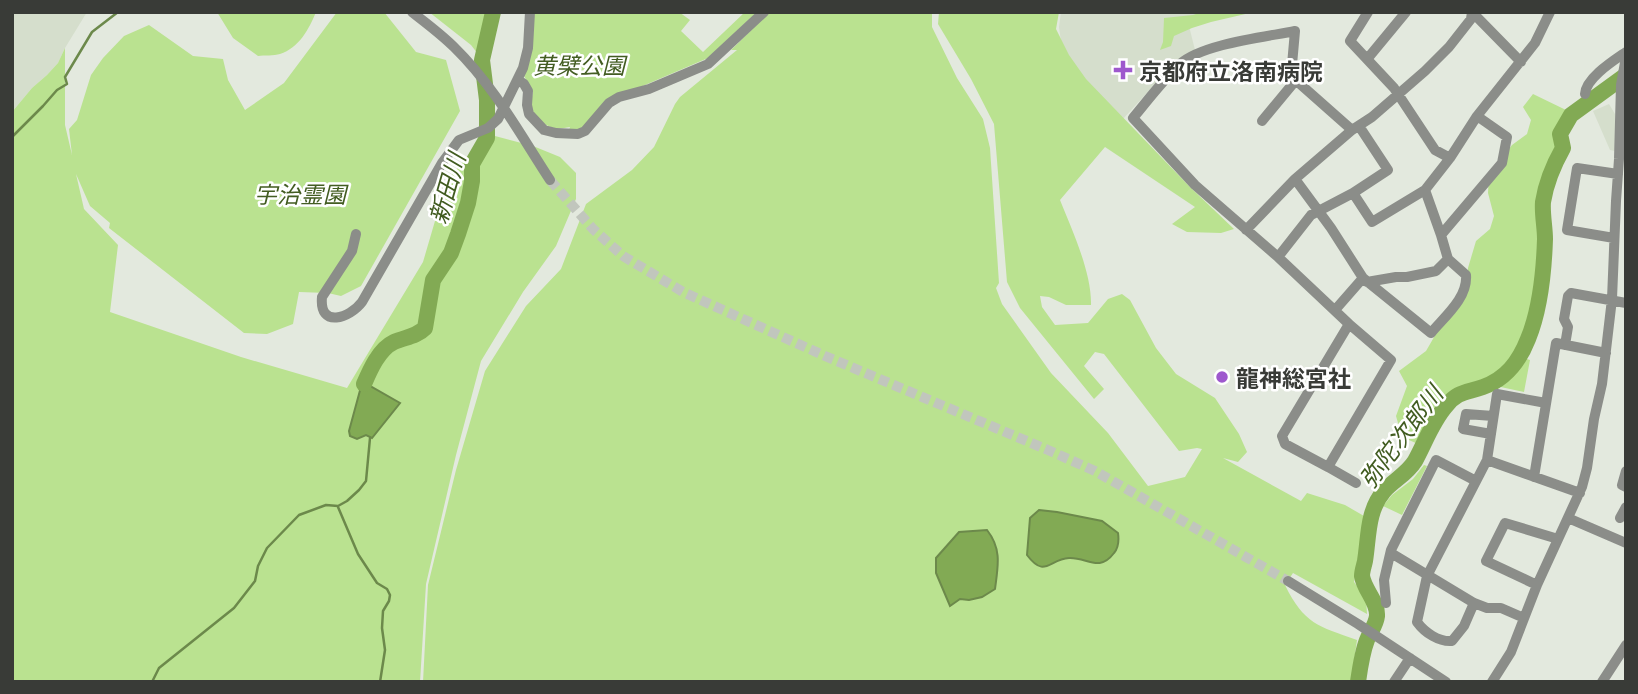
<svg xmlns="http://www.w3.org/2000/svg" width="1638" height="694" font-family="'Playfair Display','Noto Sans JP',serif">
<style>
.built{fill:#d5decc}
.green{fill:#bae290}
.water{fill:#82aa54;stroke:#6c894b;stroke-width:2}
.lines{fill:none;stroke-linecap:round;stroke-linejoin:round}
.stream{stroke:#6c894b;stroke-width:2.5}
.river{stroke:#82aa54;stroke-width:16}
.minor-tunnel{stroke:#c1c6bd;stroke-width:10;stroke-dasharray:10 5;stroke-linecap:butt}
.minor{stroke:#8b8d89;stroke-width:10}
.poi-dot{fill:#9e58cd;stroke:#fff;stroke-width:2.5}
.labels{text-anchor:middle;dominant-baseline:central;stroke-width:5;stroke-linejoin:round;paint-order:stroke}
.park-label{font-size:23px;font-style:italic;fill:#435d22;stroke:#fff}
.poi-label{font-size:23px;font-weight:bold;fill:#393b37;stroke:#fff;text-anchor:start}
.water-label{font-size:24px;font-style:italic;fill:#415c20;stroke:#fff}
</style>
<rect width="100%" height="100%" fill="#e3e9de"/>
<path class="built" d="M12,12H87L65,48L58,63L47,75L32,88L12,112Z
M1061,12H1244L1189,26L1195,50L1177,60L1123,119L1084,79L1062,49L1059,27Z
M1609,104L1615,114V151L1610,150L1593,111Z"/>
<path class="green" d="M217,12H316C309,29 299,48 280,54C274,56 264,55 258,56L233,38Z
M337,12H384L416,52L446,60L460,111L361,286L341,296L328,293L299,292L293,324L267,334L244,333L109,228L110,223L90,206L76,174L84,209L118,245L110,312L241,357L347,388L423,262L447,180L469,155L495,136L533,146L560,157L576,173V199L556,246L523,292L481,361L456,455L426,584L420,682H12V112L32,88L47,75L58,63L65,48V125L72,155L69,129L77,120L91,75L103,58L124,36L149,25L193,56L223,59L228,80L245,110L284,83Z
M429,12H490L481,58L471,45Z
M532,12H679L690,20L681,31L703,52L745,12H757L708,58L631,91L612,103L582,132L569,130L570,127C548,132 541,123 530,107L533,92L524,76Z
M770,12H932V27L957,78L983,119L990,148L999,283L996,288L1002,304L1051,373L1108,433L1148,486L1185,477L1202,449L1197,448L1179,451L1104,354L1095,352L1084,366L1104,389L1094,399L1020,308L1007,282L994,124L971,79L938,24L939,12H1059L1056,29L1069,55L1086,79L1190,187L1234,229L1221,233L1187,232L1172,224L1195,207L1105,147L1060,200C1072,230 1092,273 1091,305H1066L1049,297L1040,296L1042,307L1055,325L1088,323L1108,299L1122,294L1130,300L1156,348L1176,374L1215,398L1239,434L1247,452L1238,462L1223,458L1301,501L1307,493L1345,505L1364,516L1359,556L1354,582L1366,598L1367,614L1293,573L1285,585C1304,624 1318,626 1357,640L1351,682H423L428,585L456,470L485,371L526,306L561,269L586,204L632,170L654,147L675,104L680,97L737,50H731Z
M1202,12H1254L1211,22L1192,28L1174,36L1171,46L1160,50L1163,42L1164,18L1193,15Z
M1533,94L1566,110L1555,131L1558,147L1545,175L1536,208L1541,242L1533,301L1524,336L1509,364L1487,380L1458,388L1439,409L1418,444L1402,437L1396,416L1407,386L1399,371L1426,351L1437,332L1467,294L1468,268L1476,241L1490,229L1494,216L1488,193L1489,176L1512,145L1527,134L1531,120L1523,107Z
M1524,358L1530,360L1524,392L1496,386L1520,366Z
M1424,465L1427,466L1402,515L1383,506L1392,495L1413,479Z"/>
<path class="water" d="M362,383L370,386L400,403L372,438L366,435L357,439L350,436L349,431Z
M1039,510L1057,512L1102,521L1118,533C1119,540 1119,547 1114,553C1099,573 1087,557 1069,558C1049,559 1045,579 1027,555L1030,518Z
M987,530C1002,549 998,566 995,589L982,597L969,600L960,599L950,606L936,573V558L959,532Z"/>
<g class="lines">
<path class="stream" d="M12,137L43,106L57,90L67,84L65,77L92,32L118,12
M338,507L358,554L377,583L387,589L390,595L389,601L383,611L382,628L385,650L380,682
M152,682L159,668L234,608L255,581L258,566L267,548L299,515L326,505L338,506L347,501L359,490L366,481L370,438"/>
<path class="river" d="M364,384C370,370 379,349 394,342C405,337 416,337 425,328L433,280L451,253L458,234L468,203L472,181V164L487,138V100L482,60L493,12
M1358,682C1360,668 1362,653 1367,640C1370,632 1376,625 1377,616C1378,601 1364,590 1362,576C1362,571 1364,566 1365,561C1369,536 1367,511 1384,491C1394,480 1407,474 1415,461C1425,443 1432,422 1446,406C1458,391 1466,393 1483,387C1506,379 1519,362 1528,339C1540,310 1544,270 1545,239C1545,227 1542,214 1543,202C1546,183 1554,164 1563,148L1560,134L1571,115L1626,75"/>
<path class="minor-tunnel" d="M550,180L593,229L623,256L683,292L825,356L1048,450L1095,471L1288,581"/>
<path class="minor" d="M412,12C426,23 441,34 454,47C494,86 520,134 550,180
M1368,12L1350,41L1394,88L1435,150L1450,158
M1472,12L1521,62
M1368,58L1406,12
M518,80L524,84L528,91L527,105L529,114L544,130L556,133L578,134L585,131L609,103L619,97L649,89L708,64L764,12
M1585,94C1586,78 1613,61 1626,52
M1262,121L1296,80
M1295,179L1331,228L1363,278L1431,333C1444,317 1468,298 1466,275L1448,259L1441,235L1425,190
M1353,193L1372,222L1425,190L1450,158L1477,116L1535,43L1550,12
M1246,230L1295,179L1352,130L1372,117L1425,71L1449,47L1471,19L1472,12
M356,234L352,251L322,297C319,329 350,318 362,302L442,163L459,140L488,128L498,119L523,68L528,48L530,12
M1441,235L1502,163L1507,137L1477,116
M1614,238L1567,230L1577,168L1618,174
M1278,257L1311,215L1353,193L1388,170L1359,126
M1367,282L1396,277H1407L1436,271L1448,259
M1335,310L1363,278
M1349,324L1278,257L1195,185L1133,118C1148,100 1163,80 1180,64C1202,44 1265,37 1295,31L1291,76L1352,130
M1349,324L1391,360L1328,467L1285,444L1282,436Z
M1565,345L1568,327L1564,319L1568,296L1571,293L1626,303
M1491,434L1463,429L1466,414L1493,416
M1487,460L1580,493
M1328,467L1356,483
M1626,471L1622,485L1626,487
M1534,477L1556,343L1606,353
M1568,518L1626,543
M1620,518L1626,507
M1391,553L1474,603L1487,608H1501L1524,618
M1288,581L1358,624L1446,682
M1537,585L1486,561L1505,523L1558,539
M1386,603L1384,580L1391,550L1436,460L1476,481
M1474,603L1464,626L1452,641C1439,642 1425,633 1417,622L1427,576L1487,460L1497,394L1546,403
M1394,682L1410,658
M1492,682L1511,652L1537,585L1582,487L1587,468L1594,419L1602,384L1612,299L1616,201L1619,159L1621,85L1626,57
M1602,682L1626,645"/>
</g>
<g class="poi-dot">
<path d="M1119.5 59.5h7v7h7v7h-7v7h-7v-7h-7v-7h7z"/>
<circle cx="1222" cy="377" r="7"/>
</g>
<g class="labels">
<g class="park-label">
<text x="579" y="64">黄檗公園</text>
<text x="300" y="193">宇治霊園</text>
</g>
<g class="poi-label">
<text x="1139" y="70">京都府立洛南病院</text>
<text x="1236" y="377">龍神総宮社</text>
</g>
<g class="water-label">
<text transform="translate(446 188) rotate(-74)">新田川</text>
<text transform="translate(1400 436) rotate(-53)">弥陀次郎川</text>
</g>
</g>
<rect width="1638" height="694" fill="none" stroke="#393b37" stroke-width="28"/>
</svg>
